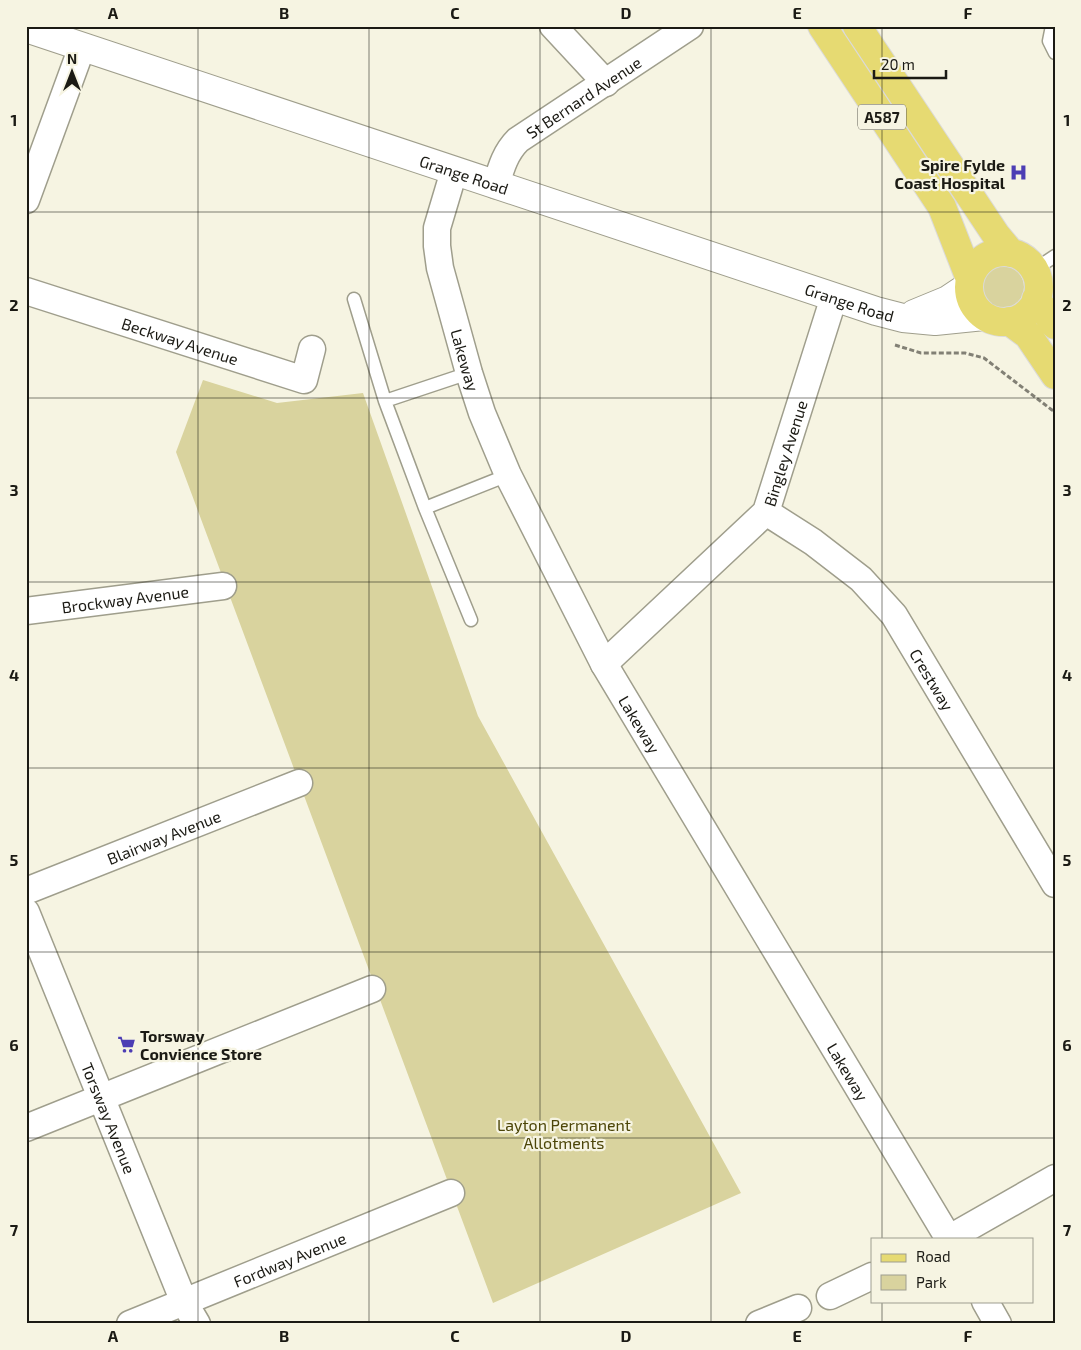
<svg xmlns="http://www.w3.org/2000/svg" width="1081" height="1350" font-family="'Exo 2',sans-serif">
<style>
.green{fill:#d9d39e}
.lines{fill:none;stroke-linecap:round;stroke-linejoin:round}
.service-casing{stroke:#9f9e8c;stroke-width:15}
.minor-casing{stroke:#9f9e8c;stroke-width:29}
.tertiary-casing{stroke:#9f9e8c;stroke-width:30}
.primary-casing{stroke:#dbdad9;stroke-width:30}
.path{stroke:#828075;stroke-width:3;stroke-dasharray:5 2.5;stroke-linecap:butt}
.service{stroke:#fff;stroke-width:12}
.minor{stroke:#fff;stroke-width:26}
.tertiary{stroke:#fff;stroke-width:28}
.primary{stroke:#e6da72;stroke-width:28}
.grid{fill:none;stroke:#1b1a14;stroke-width:1;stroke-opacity:0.55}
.labels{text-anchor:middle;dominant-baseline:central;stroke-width:4.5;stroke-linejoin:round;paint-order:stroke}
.shield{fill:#f6f4e2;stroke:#5d5b52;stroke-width:1}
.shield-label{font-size:15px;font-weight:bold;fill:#1b1a14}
.street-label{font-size:16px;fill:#1b1a14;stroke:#f6f4e2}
.poi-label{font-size:16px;font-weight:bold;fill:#1b1a14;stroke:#f6f4e2;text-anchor:end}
.park-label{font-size:16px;fill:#4c4507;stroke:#f6f4e2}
.neatline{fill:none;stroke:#1b1a14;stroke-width:2}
.grid-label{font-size:16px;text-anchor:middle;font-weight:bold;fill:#1b1a14}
</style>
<rect width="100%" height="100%" fill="#f6f4e2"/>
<path class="green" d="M982 287a21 21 0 1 1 42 0a21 21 0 1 1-42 0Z
M203,380L277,403L363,393L478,716L741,1193L493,1303L176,452Z"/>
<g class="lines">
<defs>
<path id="service" d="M1052,26L1049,41L1055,53
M1034,270L1055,256
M354,299L385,401L425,508L471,620
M385,401L469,373
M425,508L508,475"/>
<g id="minor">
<path d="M553,26L606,83"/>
<path id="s1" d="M454,171L437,228V246L440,268L469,373L482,413L508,475L604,664L949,1239"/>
<path id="s2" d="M496,185C501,168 505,153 518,140L690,26"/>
<path d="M26,200L82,47"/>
<path id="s3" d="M26,291L304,380L312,349"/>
<path id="s4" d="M766,512L813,542L861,579L894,615L1055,884"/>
<path id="s5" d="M26,611L223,586"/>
<path id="s6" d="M604,664L766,512L834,297"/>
<path id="s7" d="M26,891L299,783"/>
<path id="s8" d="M26,912L184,1302L197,1324"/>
<path d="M26,1128L372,989"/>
<path d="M948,1239L1055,1178"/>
<path d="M830,1296L872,1276"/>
<path d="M985,1301L998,1324"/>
<path id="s9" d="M130,1324L451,1193"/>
<path d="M759,1324L798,1308"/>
</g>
<g id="tertiary">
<path id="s10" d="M26,28L876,311L903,318L935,321L984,316"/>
<path d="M914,314L948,300L969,286"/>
</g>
<path id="primary" d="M822,26L942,207L970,279
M857,26L996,235L1011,253
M969 287a35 35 0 1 1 70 0a35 35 0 1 1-70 0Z
M1036,299L1055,325
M1009,321L1028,335L1055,375"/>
</defs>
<use href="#service" class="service-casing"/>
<use href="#minor" class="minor-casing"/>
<use href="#tertiary" class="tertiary-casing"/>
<use href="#primary" class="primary-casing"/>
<path class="path" d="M895,345L921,353H965L984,358L1052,410L1055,411"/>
<use href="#service" class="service"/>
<use href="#minor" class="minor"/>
<use href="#tertiary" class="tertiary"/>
<use href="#primary" class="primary"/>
</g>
<path class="grid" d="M198,26V1324M369,26V1324M540,26V1324M711,26V1324M882,26V1239M26,212H1055M26,398H1055M26,582H1055M26,768H1055M26,952H1055M26,1138H1055M882,1301V1324"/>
<defs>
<symbol id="hospital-bare" viewBox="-9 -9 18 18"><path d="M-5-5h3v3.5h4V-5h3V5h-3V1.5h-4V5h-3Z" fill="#4c3db4" stroke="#f6f4e2" stroke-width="2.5" paint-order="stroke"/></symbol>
<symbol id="supermarket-bare" viewBox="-9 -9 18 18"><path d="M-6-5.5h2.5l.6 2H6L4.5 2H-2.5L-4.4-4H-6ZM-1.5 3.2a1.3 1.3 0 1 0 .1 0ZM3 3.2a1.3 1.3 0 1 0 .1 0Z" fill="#4c3db4" stroke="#f6f4e2" stroke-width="2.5" paint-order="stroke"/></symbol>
</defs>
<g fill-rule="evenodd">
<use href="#hospital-bare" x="1006" y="160" width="25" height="25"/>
<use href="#supermarket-bare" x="114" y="1032" width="25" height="25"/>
</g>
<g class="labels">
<rect class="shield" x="858" y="104.5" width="48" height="25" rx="4"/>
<g class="shield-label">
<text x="882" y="117">A587</text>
</g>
<g class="street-label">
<text stroke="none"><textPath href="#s2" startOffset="129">St Bernard Avenue</textPath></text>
<text stroke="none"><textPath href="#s10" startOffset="462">Grange Road</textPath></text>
<text stroke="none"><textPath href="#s10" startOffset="868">Grange Road</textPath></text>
<text stroke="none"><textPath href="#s3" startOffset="162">Beckway Avenue</textPath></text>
<text stroke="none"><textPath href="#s1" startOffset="195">Lakeway</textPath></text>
<text stroke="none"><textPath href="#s6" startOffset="284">Bingley Avenue</textPath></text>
<text stroke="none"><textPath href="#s5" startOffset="100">Brockway Avenue</textPath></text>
<text stroke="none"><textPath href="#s4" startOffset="240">Crestway</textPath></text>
<text stroke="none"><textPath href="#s1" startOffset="600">Lakeway</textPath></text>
<text stroke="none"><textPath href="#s7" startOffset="148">Blairway Avenue</textPath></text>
<text stroke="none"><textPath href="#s1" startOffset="1005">Lakeway</textPath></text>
<text stroke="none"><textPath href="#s8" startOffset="222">Torsway Avenue</textPath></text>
<text stroke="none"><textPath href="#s9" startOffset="172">Fordway Avenue</textPath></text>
</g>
<g class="poi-label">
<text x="1005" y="164">Spire Fylde<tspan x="1005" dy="18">Coast Hospital</tspan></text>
<text x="140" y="1035" text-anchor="start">Torsway<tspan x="140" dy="18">Convience Store</tspan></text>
</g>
<g class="park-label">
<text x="564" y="1124">Layton Permanent<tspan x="564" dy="18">Allotments</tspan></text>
</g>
</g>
<rect width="1081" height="1350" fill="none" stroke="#f6f4e2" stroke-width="55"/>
<rect x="871" y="1238" width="162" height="65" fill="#f6f4e2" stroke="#9e9d90"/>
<rect x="881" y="1254" width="25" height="8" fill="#e6da72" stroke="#9e9d90"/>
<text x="916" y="1262" font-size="15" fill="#1b1a14">Road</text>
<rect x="881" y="1275" width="25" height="15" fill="#d9d39e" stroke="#9e9d90"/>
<text x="916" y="1288" font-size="15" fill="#1b1a14">Park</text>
<g transform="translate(72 72)" stroke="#f6f4e2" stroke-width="4" paint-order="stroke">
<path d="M0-4L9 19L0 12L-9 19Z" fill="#1b1a14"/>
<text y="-8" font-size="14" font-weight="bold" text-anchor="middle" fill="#1b1a14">N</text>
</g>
<path d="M874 70v8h72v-8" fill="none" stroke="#1b1a14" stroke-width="2.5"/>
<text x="881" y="70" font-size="15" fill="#1b1a14" stroke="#f6f4e2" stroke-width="4" paint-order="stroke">20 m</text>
<rect x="28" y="28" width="1026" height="1294" class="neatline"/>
<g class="grid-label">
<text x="113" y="19">A</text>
<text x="284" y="19">B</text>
<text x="455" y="19">C</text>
<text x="626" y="19">D</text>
<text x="797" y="19">E</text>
<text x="968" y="19">F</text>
<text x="14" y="126">1</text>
<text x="1067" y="126">1</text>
<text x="14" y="311">2</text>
<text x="1067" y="311">2</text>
<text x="14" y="496">3</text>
<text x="1067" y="496">3</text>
<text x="14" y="681">4</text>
<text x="1067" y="681">4</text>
<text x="14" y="866">5</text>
<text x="1067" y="866">5</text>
<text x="14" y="1051">6</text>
<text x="1067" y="1051">6</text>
<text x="14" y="1236">7</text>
<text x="1067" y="1236">7</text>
<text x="113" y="1342">A</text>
<text x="284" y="1342">B</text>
<text x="455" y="1342">C</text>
<text x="626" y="1342">D</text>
<text x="797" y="1342">E</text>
<text x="968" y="1342">F</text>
</g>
</svg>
